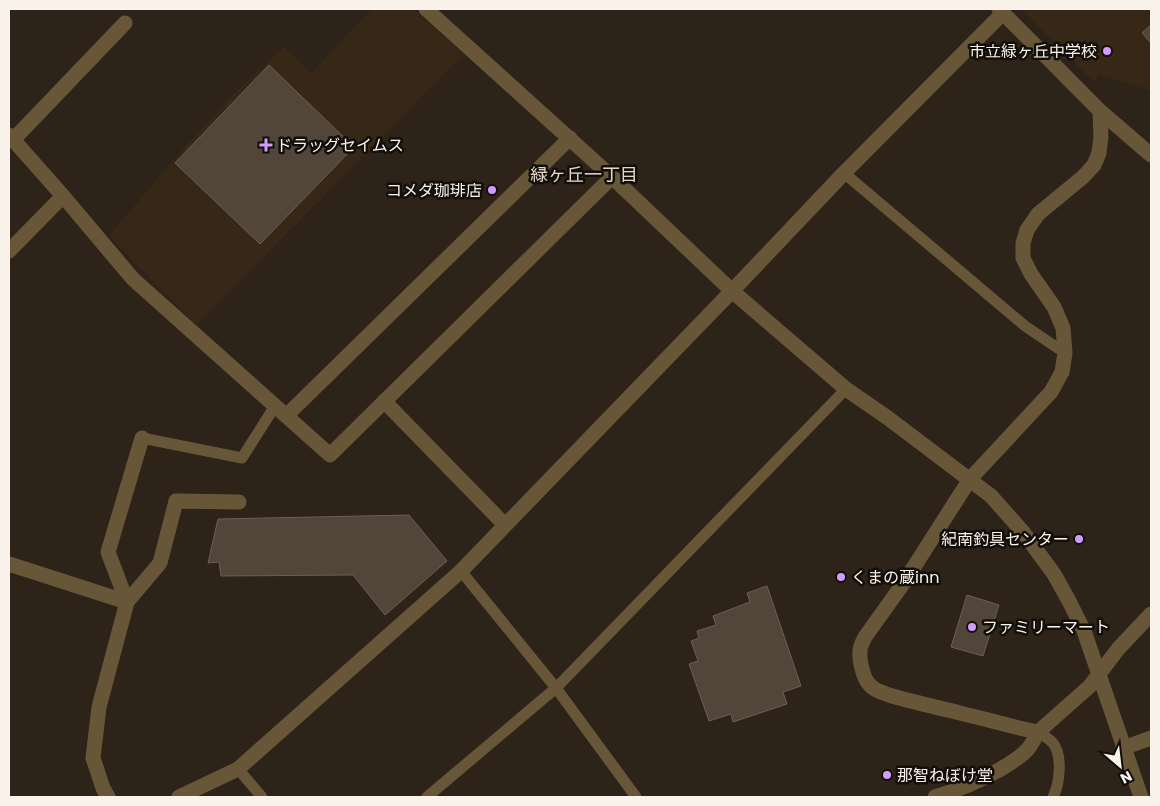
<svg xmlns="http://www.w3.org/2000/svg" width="1160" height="806" font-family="Poppins,'Noto Sans JP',sans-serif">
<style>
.built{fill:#362717}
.building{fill:#52453a;stroke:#6c5f54}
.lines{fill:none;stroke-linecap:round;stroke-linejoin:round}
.service{stroke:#675738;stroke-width:11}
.minor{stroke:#675738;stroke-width:15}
.tertiary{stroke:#675738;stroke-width:15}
.poi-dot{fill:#d09dff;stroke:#120e09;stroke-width:2}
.labels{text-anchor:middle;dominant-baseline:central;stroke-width:5;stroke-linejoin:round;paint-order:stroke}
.poi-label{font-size:16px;fill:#faf3ec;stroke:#120e09;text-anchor:start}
.neighbourhood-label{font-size:18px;fill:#e5d7c8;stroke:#120e09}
</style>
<rect width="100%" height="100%" fill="#2e2319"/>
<path class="built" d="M372,9H413L464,55L196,325L109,236L172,161L227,101L284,47L311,73Z
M1021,9H1151V91L1099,74L1094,82Z"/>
<path class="building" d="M1151,25V43L1142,33Z
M269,65L354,147L260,244L175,163Z
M409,515L447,561L385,615L353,575L221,576L219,562L208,563L218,519Z
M767,586L801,686L783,692L787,704L733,722L731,714L709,721L689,664L698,661L691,641L699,638L697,631L716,625L713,616L750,602L747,593Z
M967,595L999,605L983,656L951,647Z"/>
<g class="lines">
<path class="service" d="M844,173L1025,326L1065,353
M142,438L242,458L275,406
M461,571L556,688L636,797
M1038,732C1043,735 1048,738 1052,742C1063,754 1060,783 1053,797
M238,769L262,797
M427,797L556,688L846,389"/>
<path class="minor" d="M426,9L612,177L732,291
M999,9L1100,111L1151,155
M9,135L63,196L133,279L330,455L612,177
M13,140L125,23
M9,251L63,196
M384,401L505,525
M286,416L570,138
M9,564L127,602
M127,602L108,552L142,438
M1123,748L1151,738
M108,797L103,788L93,758L99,707L127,602L160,563L176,501L239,502
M179,797L238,769L461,571L732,291L844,173L1003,13
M935,797C958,790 978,782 999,770C1009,764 1020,758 1028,749C1032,744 1035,738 1038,732C1012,727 986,719 960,713C936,707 912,702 889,695C883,693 873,690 869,684C863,678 859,659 860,651C860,646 863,641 865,637L905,581L970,479L1051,392L1062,372L1065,353L1063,328L1054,307L1031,274L1023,258V243L1027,230L1038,214L1083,177L1094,165L1099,153L1101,137L1100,111"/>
<path class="tertiary" d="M732,291L846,389L888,418L991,496L1023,532L1054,574L1069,601L1084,631L1141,797
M1038,732L1090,686L1118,649L1151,614"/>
</g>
<g class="poi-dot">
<circle cx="1107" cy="51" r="5"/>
<path d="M263.5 137.5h5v5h5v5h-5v5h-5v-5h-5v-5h5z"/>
<circle cx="492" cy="190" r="5"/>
<circle cx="1079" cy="539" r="5"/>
<circle cx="841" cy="577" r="5"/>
<circle cx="972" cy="627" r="5"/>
<circle cx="887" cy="775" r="5"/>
</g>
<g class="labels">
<g class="poi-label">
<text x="1097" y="51" text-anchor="end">市立緑ヶ丘中学校</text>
<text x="276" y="145">ドラッグセイムス</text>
<text x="482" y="190" text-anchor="end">コメダ珈琲店</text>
<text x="1069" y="539" text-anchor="end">紀南釣具センター</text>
<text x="851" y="577">くまの蔵inn</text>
<text x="982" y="627">ファミリーマート</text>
<text x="897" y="775">那智ねぼけ堂</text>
</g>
<g class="neighbourhood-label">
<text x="584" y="174">緑ヶ丘一丁目</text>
</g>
</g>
<rect width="1160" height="806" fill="none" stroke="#faf3ec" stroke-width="20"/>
<g transform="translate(1120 766) rotate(152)" stroke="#120e09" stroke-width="4" paint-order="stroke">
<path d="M0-4L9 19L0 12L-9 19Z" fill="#faf3ec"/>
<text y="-8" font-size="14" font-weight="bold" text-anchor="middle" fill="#faf3ec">N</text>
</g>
</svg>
